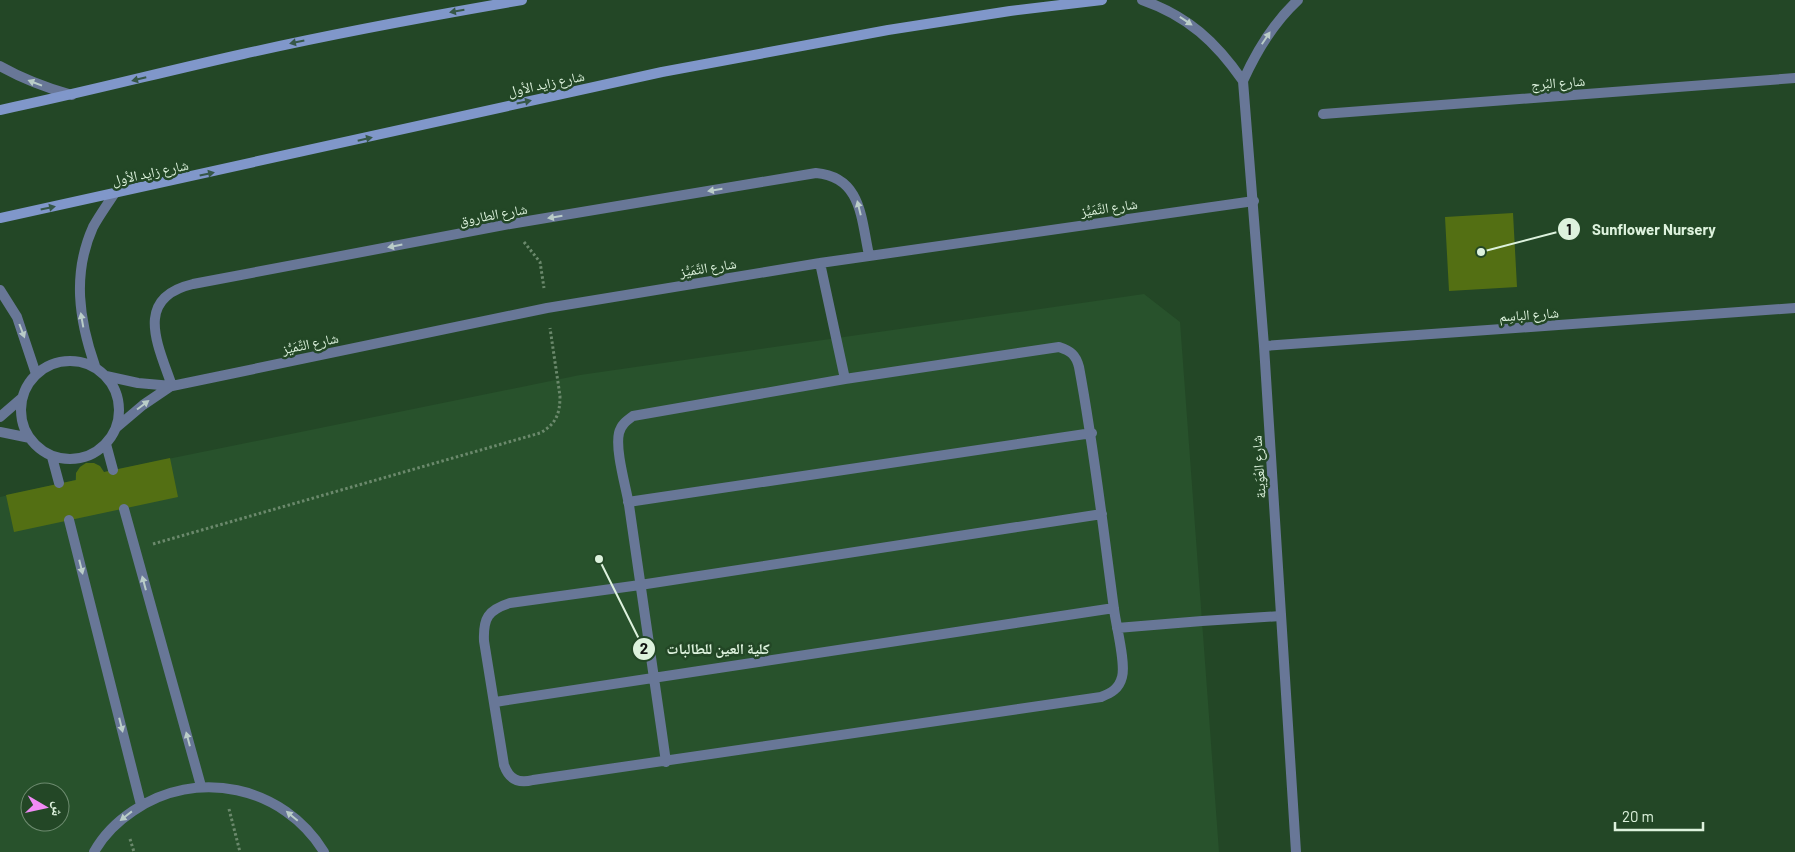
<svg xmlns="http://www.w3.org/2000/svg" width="1795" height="852" font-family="Barlow,'Noto Naskh Arabic',sans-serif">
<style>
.built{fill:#28522c;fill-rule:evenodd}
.building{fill:#536f13}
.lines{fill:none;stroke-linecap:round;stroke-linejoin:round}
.path{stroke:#6b896c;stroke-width:3;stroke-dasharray:2.5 2.5;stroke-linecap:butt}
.service{stroke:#687797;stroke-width:10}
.minor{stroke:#687797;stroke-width:10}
.secondary{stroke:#8097ca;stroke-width:10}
.oneway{fill:#365747}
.oneway2{fill:#bacdc8}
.labels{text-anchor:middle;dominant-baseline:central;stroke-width:5;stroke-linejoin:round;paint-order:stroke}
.street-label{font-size:14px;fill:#ddf2dd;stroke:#234726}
.leader{fill:none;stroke:#ddf2dd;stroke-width:2}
.callout-dot{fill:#ddf2dd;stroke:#234726;stroke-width:2}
.mark-label{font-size:15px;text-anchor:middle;font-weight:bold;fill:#111}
.callout-label{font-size:15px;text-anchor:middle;font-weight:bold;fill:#ddf2dd;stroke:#234726;stroke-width:5;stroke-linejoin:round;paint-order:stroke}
</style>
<rect width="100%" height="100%" fill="#234726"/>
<path class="built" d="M1144,294L1180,322L1219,852H0V497L75,480L76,473L80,467L86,463L104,472L580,375ZM30,792H60V822H30Z"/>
<path class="building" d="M1513,213L1517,287L1449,291L1445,217Z
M170,458L178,497L14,532L6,495L76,480V473L80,467L86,463H94L100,466L104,472Z"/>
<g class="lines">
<path class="path" d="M524,242L540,262L544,288
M153,544L540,433C556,424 560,414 560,396L550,328
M229,809L240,852
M130,839L134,852"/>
<path class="service" d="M0,66C23,79 47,88 72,95
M1323,114L1795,78
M820,263L845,379
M0,290L17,317L36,374
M21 410a49 49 0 1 1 98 0a49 49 0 1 1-98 0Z
M95,366C79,320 72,274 93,227C99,216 107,205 114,194
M106,376L138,383L172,386L547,308L820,263L1254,201
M172,386C158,345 133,298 193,284L510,224L816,173C862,177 861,219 869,255
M0,417L23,397
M117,427L143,405L171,386
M0,432L30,438
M106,444L113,470
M52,457L59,483
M628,502L1092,433
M124,509L201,786
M69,520L141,805
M1117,628L1202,621L1281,616
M495,702L1114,608
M666,762C654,676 641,590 629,505C626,487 615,450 619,433C621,425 626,421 633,416L845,379L1059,347C1071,351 1076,355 1079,367C1094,447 1103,528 1114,609C1116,626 1126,663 1122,677C1119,689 1111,693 1101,697L533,780C518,784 509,779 504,765L484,641C483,618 488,610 510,603L640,585L1102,514
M94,852C103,836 118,821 133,811C196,767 284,786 324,852"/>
<path class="minor" d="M1142,0C1188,16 1216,42 1243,81
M1264,346L1795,308
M1296,852L1264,346L1243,81C1257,50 1273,23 1298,0"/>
<path class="secondary" d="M0,110C82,93 162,72 243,54C336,33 429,16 522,0
M0,218L662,72L888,30L1010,11L1102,0"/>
</g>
<defs><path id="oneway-solid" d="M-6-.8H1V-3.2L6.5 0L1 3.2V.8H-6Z" transform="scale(1.25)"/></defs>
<g class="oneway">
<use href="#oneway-solid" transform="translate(457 11) rotate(170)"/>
<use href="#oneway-solid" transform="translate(297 42) rotate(168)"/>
<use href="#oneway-solid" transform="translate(139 79) rotate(166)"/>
<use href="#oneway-solid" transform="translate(524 102) rotate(-12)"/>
<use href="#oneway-solid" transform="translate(365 139) rotate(-13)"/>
<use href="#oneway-solid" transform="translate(207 174) rotate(-12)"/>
<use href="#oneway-solid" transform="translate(48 208) rotate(-12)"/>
</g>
<g class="oneway2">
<use href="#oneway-solid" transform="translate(1186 21) rotate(34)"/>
<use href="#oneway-solid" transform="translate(1266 38) rotate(-56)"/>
<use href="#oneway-solid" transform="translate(35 83) rotate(-159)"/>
<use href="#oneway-solid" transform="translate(715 190) rotate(171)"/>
<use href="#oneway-solid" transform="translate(859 208) rotate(-104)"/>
<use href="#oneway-solid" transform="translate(555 217) rotate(171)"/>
<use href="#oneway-solid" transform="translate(395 246) rotate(169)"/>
<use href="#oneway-solid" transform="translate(82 320) rotate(-100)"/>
<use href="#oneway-solid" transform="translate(22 331) rotate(69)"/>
<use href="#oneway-solid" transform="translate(143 405) rotate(-37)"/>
<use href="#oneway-solid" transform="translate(81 567) rotate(76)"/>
<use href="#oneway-solid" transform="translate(144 583) rotate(-105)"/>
<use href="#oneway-solid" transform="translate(121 725) rotate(76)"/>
<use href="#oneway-solid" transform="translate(188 739) rotate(-105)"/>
<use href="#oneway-solid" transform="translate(126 816) rotate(142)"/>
<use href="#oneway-solid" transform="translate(292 816) rotate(-140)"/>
</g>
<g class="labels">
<g class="street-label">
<text transform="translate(1558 82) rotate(-4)">شارع البُرج</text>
<text transform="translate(546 83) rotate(-12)">شارع زايد الأول</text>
<text transform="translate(150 172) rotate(-12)">شارع زايد الأول</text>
<text transform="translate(1109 207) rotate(-8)">شارع التَّمَيُّز</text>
<text transform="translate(493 214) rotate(-10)">شارع الطاروق</text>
<text transform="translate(708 267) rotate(-9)">شارع التَّمَيُّز</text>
<text transform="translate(1529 314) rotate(-4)">شارع الباسِم</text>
<text transform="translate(310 343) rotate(-12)">شارع التَّمَيُّز</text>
<text transform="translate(1258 467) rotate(-94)">شارع العُوَينة</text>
</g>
</g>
<path class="leader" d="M1481 252L1569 229M599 559L644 649"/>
<g class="callout-dot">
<circle cx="1481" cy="252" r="5"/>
<circle cx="599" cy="559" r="5"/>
<circle cx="1569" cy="229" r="12"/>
<circle cx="644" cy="649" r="12"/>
</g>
<g class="mark-label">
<text x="1569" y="235">1</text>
<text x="644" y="654">2</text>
</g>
<g class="callout-label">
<text x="1654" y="235">Sunflower Nursery</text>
<text x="718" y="654">كلية العين للطالبات</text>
</g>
<g transform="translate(45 807) rotate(99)"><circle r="24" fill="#234726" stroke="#6d8b6f"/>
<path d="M0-4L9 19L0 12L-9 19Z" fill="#f08bf5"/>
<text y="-8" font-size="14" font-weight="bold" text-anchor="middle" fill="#ddf2dd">ش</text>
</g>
<path d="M1615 822v8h88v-8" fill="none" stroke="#ddf2dd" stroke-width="2.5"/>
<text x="1622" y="822" font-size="15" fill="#ddf2dd" stroke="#234726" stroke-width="4" paint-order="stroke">20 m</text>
</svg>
